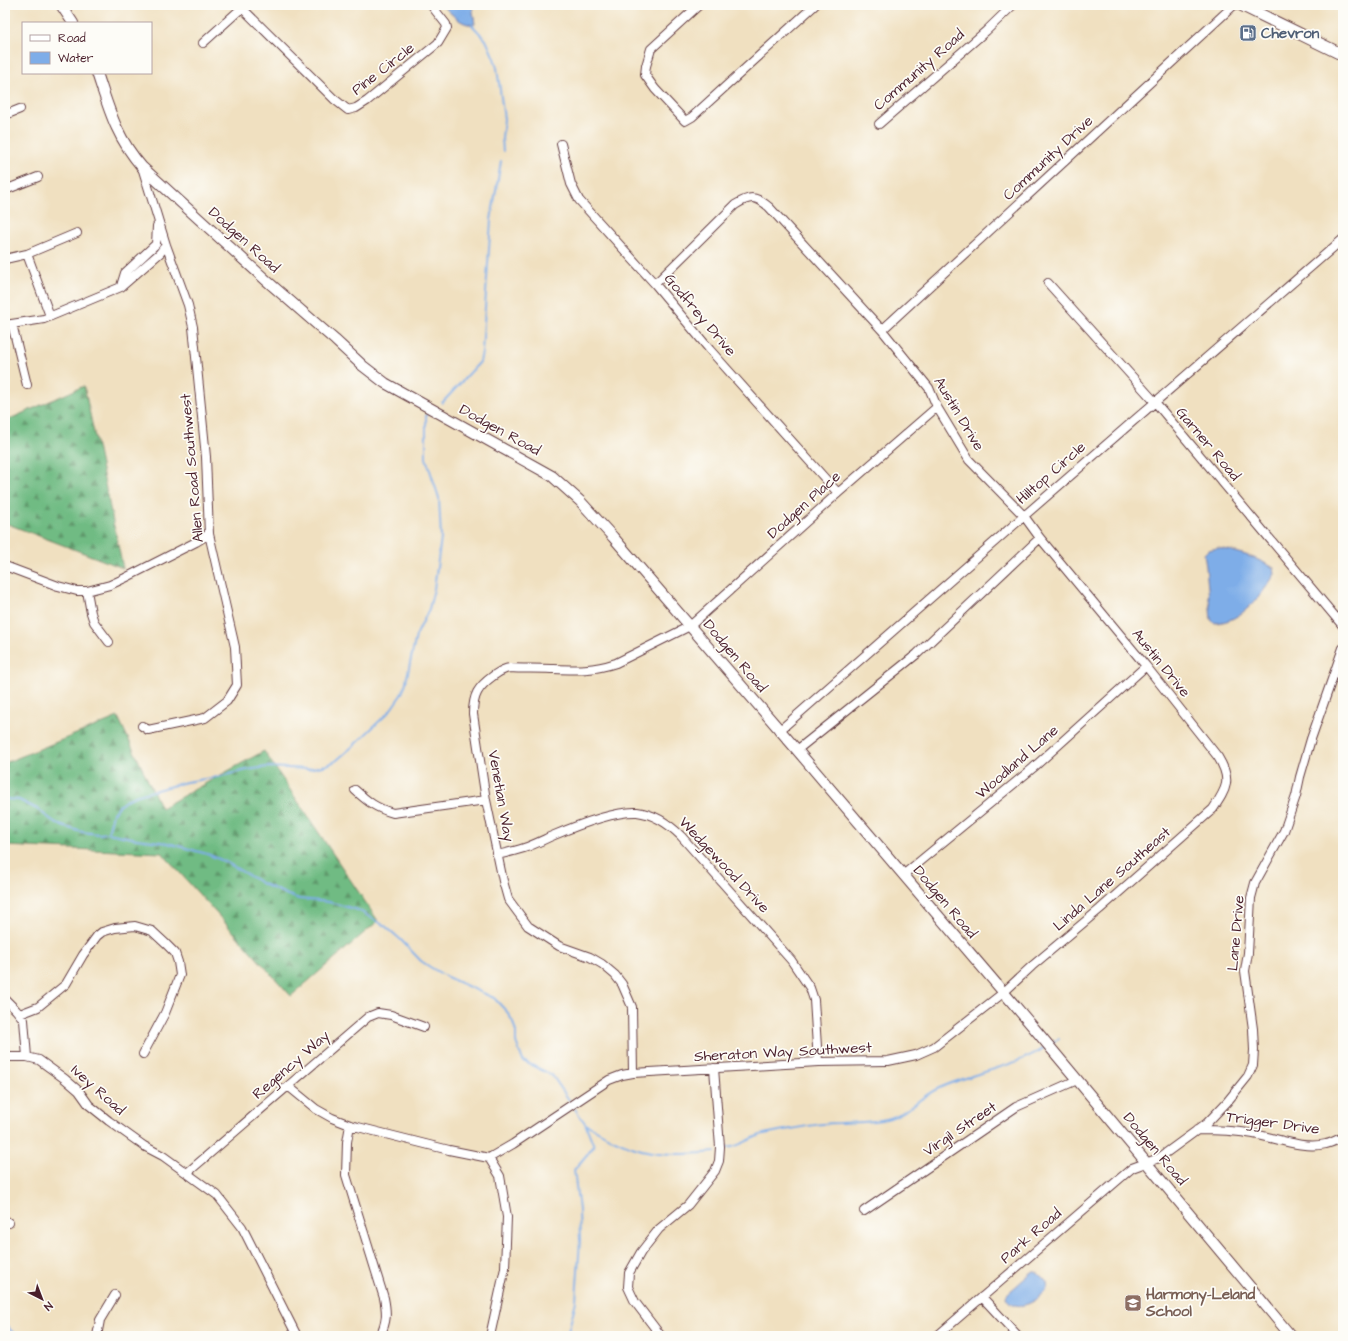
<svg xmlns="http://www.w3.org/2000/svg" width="1348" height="1341" font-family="'Architects Daughter',sans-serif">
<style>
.forest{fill:url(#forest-firs);stroke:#5d6d57}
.water{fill:#7eade8;stroke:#64668a}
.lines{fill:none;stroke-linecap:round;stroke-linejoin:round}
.stream{stroke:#7eade8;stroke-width:2}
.minor-casing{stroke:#633c41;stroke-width:10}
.tertiary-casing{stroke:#633c41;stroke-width:12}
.secondary-casing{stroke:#633c41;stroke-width:13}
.minor{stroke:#fff;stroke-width:8}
.tertiary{stroke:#fff;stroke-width:10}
.secondary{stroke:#fff;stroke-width:11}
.labels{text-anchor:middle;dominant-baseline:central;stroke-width:3.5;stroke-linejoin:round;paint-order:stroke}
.service-label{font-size:15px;font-weight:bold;fill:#4e5e75;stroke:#fdfcf7;text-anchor:start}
.street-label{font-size:15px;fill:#4a1f2b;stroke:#fdfcf7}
.education-label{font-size:15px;font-weight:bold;fill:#785e54;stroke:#fdfcf7;text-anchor:start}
</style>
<defs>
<pattern id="forest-firs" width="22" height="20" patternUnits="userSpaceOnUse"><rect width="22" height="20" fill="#70bb83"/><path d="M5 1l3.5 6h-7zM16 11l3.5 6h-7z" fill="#5e976b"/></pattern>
</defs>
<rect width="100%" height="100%" fill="#fdfcf7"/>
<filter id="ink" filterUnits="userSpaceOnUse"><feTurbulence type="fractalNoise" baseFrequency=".025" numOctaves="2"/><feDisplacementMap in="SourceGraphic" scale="8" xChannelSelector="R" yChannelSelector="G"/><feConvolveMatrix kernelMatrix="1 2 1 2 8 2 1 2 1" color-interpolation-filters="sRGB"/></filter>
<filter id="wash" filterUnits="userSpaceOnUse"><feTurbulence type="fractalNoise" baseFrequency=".012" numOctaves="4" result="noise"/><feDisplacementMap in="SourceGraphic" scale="16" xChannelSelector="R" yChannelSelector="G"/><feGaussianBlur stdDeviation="0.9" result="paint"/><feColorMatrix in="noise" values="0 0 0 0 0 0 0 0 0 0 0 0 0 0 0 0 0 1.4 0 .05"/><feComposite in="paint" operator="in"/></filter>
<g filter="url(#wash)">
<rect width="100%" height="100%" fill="#f0e0c0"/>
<path class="forest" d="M84,386L123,568L5,523V421Z
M118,717L161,808L264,751L378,921L291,996L162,853L5,846V763Z"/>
<path class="water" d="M442,5H472L475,24C462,27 451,13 442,5Z
M1218,548C1237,551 1257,558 1274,568L1275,574C1261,596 1242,622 1215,623L1211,620L1206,567L1204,554L1208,550Z
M1032,1272H1036C1040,1275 1045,1279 1047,1283C1052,1293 1016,1319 1006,1297L1007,1294Z"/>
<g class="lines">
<path class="stream" d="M472,25L486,40L494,58L497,68L504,119L502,138L503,151
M442,403L480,362L482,352L491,220L501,161
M5,799L19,800L37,809L53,821L62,826L82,832L99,834L108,833L137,839L168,843L207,854L226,862L261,883L288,895L299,899L329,902L358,910L385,926L400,939L421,961L430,967L447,977L494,998L508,1013L513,1022L516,1032V1042L523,1061L552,1075L569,1100
M108,833L113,813L120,805L128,799L138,795L186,782L217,777L247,770L267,767L308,769L327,765L337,760L352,747L389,712L401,695L405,686L416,636L429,609L434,589L441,538L439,498L426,458V416L428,414
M1053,1042L1059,1039
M586,1124C603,1134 622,1145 642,1150C665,1156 691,1154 715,1152
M727,1148C738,1147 748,1140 758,1136C764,1133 772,1133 779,1131C798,1128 819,1123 839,1123C857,1122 873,1123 890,1118C908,1113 920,1097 937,1089C971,1073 1012,1068 1044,1048
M5,1324L16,1336
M567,1336L576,1301L580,1240L579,1210L574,1170L594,1146L585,1123L575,1109"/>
</g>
</g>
<g filter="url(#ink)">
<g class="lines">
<defs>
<path id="minor" d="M699,5L651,49L646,66L645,75L655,89L685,121L692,117L815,5
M242,8L334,99L348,110L356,108L367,101L438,43L447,28L446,24L431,5
M203,43L245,5
M5,115L20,109
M879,124L986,31L1013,5
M561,144L571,184L579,200L655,284L710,350L838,493
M142,167L166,245L188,305L193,327L206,457L209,534L235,647L237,685L227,701L205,718L148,730L142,726
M5,190L38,177
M27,254L50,316
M5,259L27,254L77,233
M1048,283L1155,402L1343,626
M121,286L125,273L156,244L157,226
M12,324L27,385
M5,325L44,319L121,287L160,253L166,245
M882,330L1234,5
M5,566L58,586L77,591H87L110,585L125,578L196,542L209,534
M87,591L91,613L94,622L109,642
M779,731L1024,516L1343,239
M797,750L917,654L1040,538
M355,790C368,802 376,808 393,813L486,800
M497,855C506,853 515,851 524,848C533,845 543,840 552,836C573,827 614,811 637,812C654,814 669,824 681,836L791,960L810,988L814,1000L818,1062
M903,875L1033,768L1146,666
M5,999L16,1010L24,1020L27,1057
M20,1014L38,1007L66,984L83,955L97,936L102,932L115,928L135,926L152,931L166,944L175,953L178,962L180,975L165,1013L143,1054
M5,1057H27L39,1060L50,1068L65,1079L79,1091L89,1105L109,1121L144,1146L163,1156L217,1195L242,1227L297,1336
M633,1073L632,1007L622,984L615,975L602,964L590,957L559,946L528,926L508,899L503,881L486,800L473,714C473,695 478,687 493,676C499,672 502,669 510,668C523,669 537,668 551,669C576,670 592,671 616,663L690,626L838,493L937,407
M288,1086L316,1109L332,1118L350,1125L449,1150L489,1158L513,1144L609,1080L622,1075L633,1073L818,1062L888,1061L916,1055L934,1047L1003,993L1032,966L1100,909L1213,809C1227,788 1232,780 1218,757L1146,666L1040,538L1024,516L969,460L937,407L929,388L882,330L769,207C755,195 750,196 735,205L655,284
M350,1125L347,1142L346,1175L384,1298C387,1313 387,1321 380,1336
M1197,1130C1214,1130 1231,1130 1247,1133C1273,1136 1300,1150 1326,1144C1332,1143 1338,1139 1343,1137
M489,1158L500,1176L507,1217L505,1268L490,1336
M187,1173L368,1017L378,1013L391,1015L424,1027
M864,1211L1016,1107L1077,1080
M5,1220L9,1223
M982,1297L1018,1336
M97,1336L100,1320L115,1295
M661,1336L635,1302L628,1287L629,1273L641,1252L659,1229L688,1205L715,1171L719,1161L720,1147L714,1068
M937,1336L1132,1168L1159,1158L1207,1123L1227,1102L1248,1076L1253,1065L1254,1050L1253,1029L1245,971L1248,953L1251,898L1255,883L1284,831L1296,796L1300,777L1311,739L1343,648"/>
<path id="tertiary" d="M61,5L73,23
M97,73C109,109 116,137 142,167L267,281L335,340L363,366L385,383L552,476L580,501L613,537L797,750L1034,1028L1291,1336"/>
<path id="secondary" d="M1241,5L1343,55"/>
</defs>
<use href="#minor" class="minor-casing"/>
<use href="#tertiary" class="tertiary-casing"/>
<use href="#secondary" class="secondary-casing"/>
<use href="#minor" class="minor"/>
<use href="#tertiary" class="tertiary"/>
<use href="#secondary" class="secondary"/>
</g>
</g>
<defs>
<symbol id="fuel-square" viewBox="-11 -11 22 22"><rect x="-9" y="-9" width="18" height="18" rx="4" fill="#5c6f8a" stroke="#fdfcf7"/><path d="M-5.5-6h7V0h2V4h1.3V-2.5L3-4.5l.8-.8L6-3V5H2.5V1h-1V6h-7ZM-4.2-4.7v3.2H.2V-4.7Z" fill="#fff"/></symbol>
<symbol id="school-square" viewBox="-11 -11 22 22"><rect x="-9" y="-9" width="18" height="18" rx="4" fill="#8d6e63" stroke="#fdfcf7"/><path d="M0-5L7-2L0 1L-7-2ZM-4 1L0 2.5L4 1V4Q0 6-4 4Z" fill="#fff"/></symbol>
</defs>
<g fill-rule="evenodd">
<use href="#fuel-square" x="1238" y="23" width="20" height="20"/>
<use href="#school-square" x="1123" y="1293" width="20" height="20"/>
</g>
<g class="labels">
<g class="service-label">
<text x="1261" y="33">Chevron</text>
</g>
<g class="street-label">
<text transform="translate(383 69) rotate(-38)">Pine Circle</text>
<text transform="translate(919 70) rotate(-41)">Community Road</text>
<text transform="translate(1048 158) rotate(-43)">Community Drive</text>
<text transform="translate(244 240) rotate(42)">Dodgen Road</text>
<text transform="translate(700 315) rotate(50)">Godfrey Drive</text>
<text transform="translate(959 414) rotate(59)">Austin Drive</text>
<text transform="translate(500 430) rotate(29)">Dodgen Road</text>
<text transform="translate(1208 444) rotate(50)">Garner Road</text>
<text transform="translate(192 468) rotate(-95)">Allen Road Southwest</text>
<text transform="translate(1051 473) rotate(-41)">Hilltop Circle</text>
<text transform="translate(804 505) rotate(-42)">Dodgen Place</text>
<text transform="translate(735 656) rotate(50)">Dodgen Road</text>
<text transform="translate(1161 663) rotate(51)">Austin Drive</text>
<text transform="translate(1017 762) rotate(-41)">Woodland Lane</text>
<text transform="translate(501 796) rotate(80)">Venetian Way</text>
<text transform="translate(724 865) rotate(47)">Wedgewood Drive</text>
<text transform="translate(1112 879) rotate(-41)">Linda Lane Southeast</text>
<text transform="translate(945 902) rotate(50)">Dodgen Road</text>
<text transform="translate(1236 933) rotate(-85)">Lane Drive</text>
<text transform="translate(783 1052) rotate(-3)">Sheraton Way Southwest</text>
<text transform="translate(291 1065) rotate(-41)">Regency Way</text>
<text transform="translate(98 1090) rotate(42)">Ivey Road</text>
<text transform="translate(1273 1123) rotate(8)">Trigger Drive</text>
<text transform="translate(960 1129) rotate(-34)">Virgil Street</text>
<text transform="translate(1155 1149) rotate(50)">Dodgen Road</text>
<text transform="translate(1031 1236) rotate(-41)">Park Road</text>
</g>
<g class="education-label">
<text x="1146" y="1294">Harmony-Leland<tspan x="1146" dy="17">School</tspan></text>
</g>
</g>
<rect width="1348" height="1341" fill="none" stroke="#fdfcf7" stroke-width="20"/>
<rect x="22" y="22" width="130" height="52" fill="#fdfcf7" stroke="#b5a4a5"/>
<rect x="30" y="35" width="20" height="6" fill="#ffffff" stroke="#b5a4a5"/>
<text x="58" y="42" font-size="12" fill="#4a1f2b">Road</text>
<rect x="30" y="52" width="20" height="12" fill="#7eade8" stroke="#b5a4a5"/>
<text x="58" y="62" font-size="12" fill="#4a1f2b">Water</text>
<g transform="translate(42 1299) rotate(138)" stroke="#fdfcf7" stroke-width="3" paint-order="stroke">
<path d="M0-3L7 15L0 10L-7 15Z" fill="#4a1f2b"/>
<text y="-6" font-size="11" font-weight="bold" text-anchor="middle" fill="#4a1f2b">N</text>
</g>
</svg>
